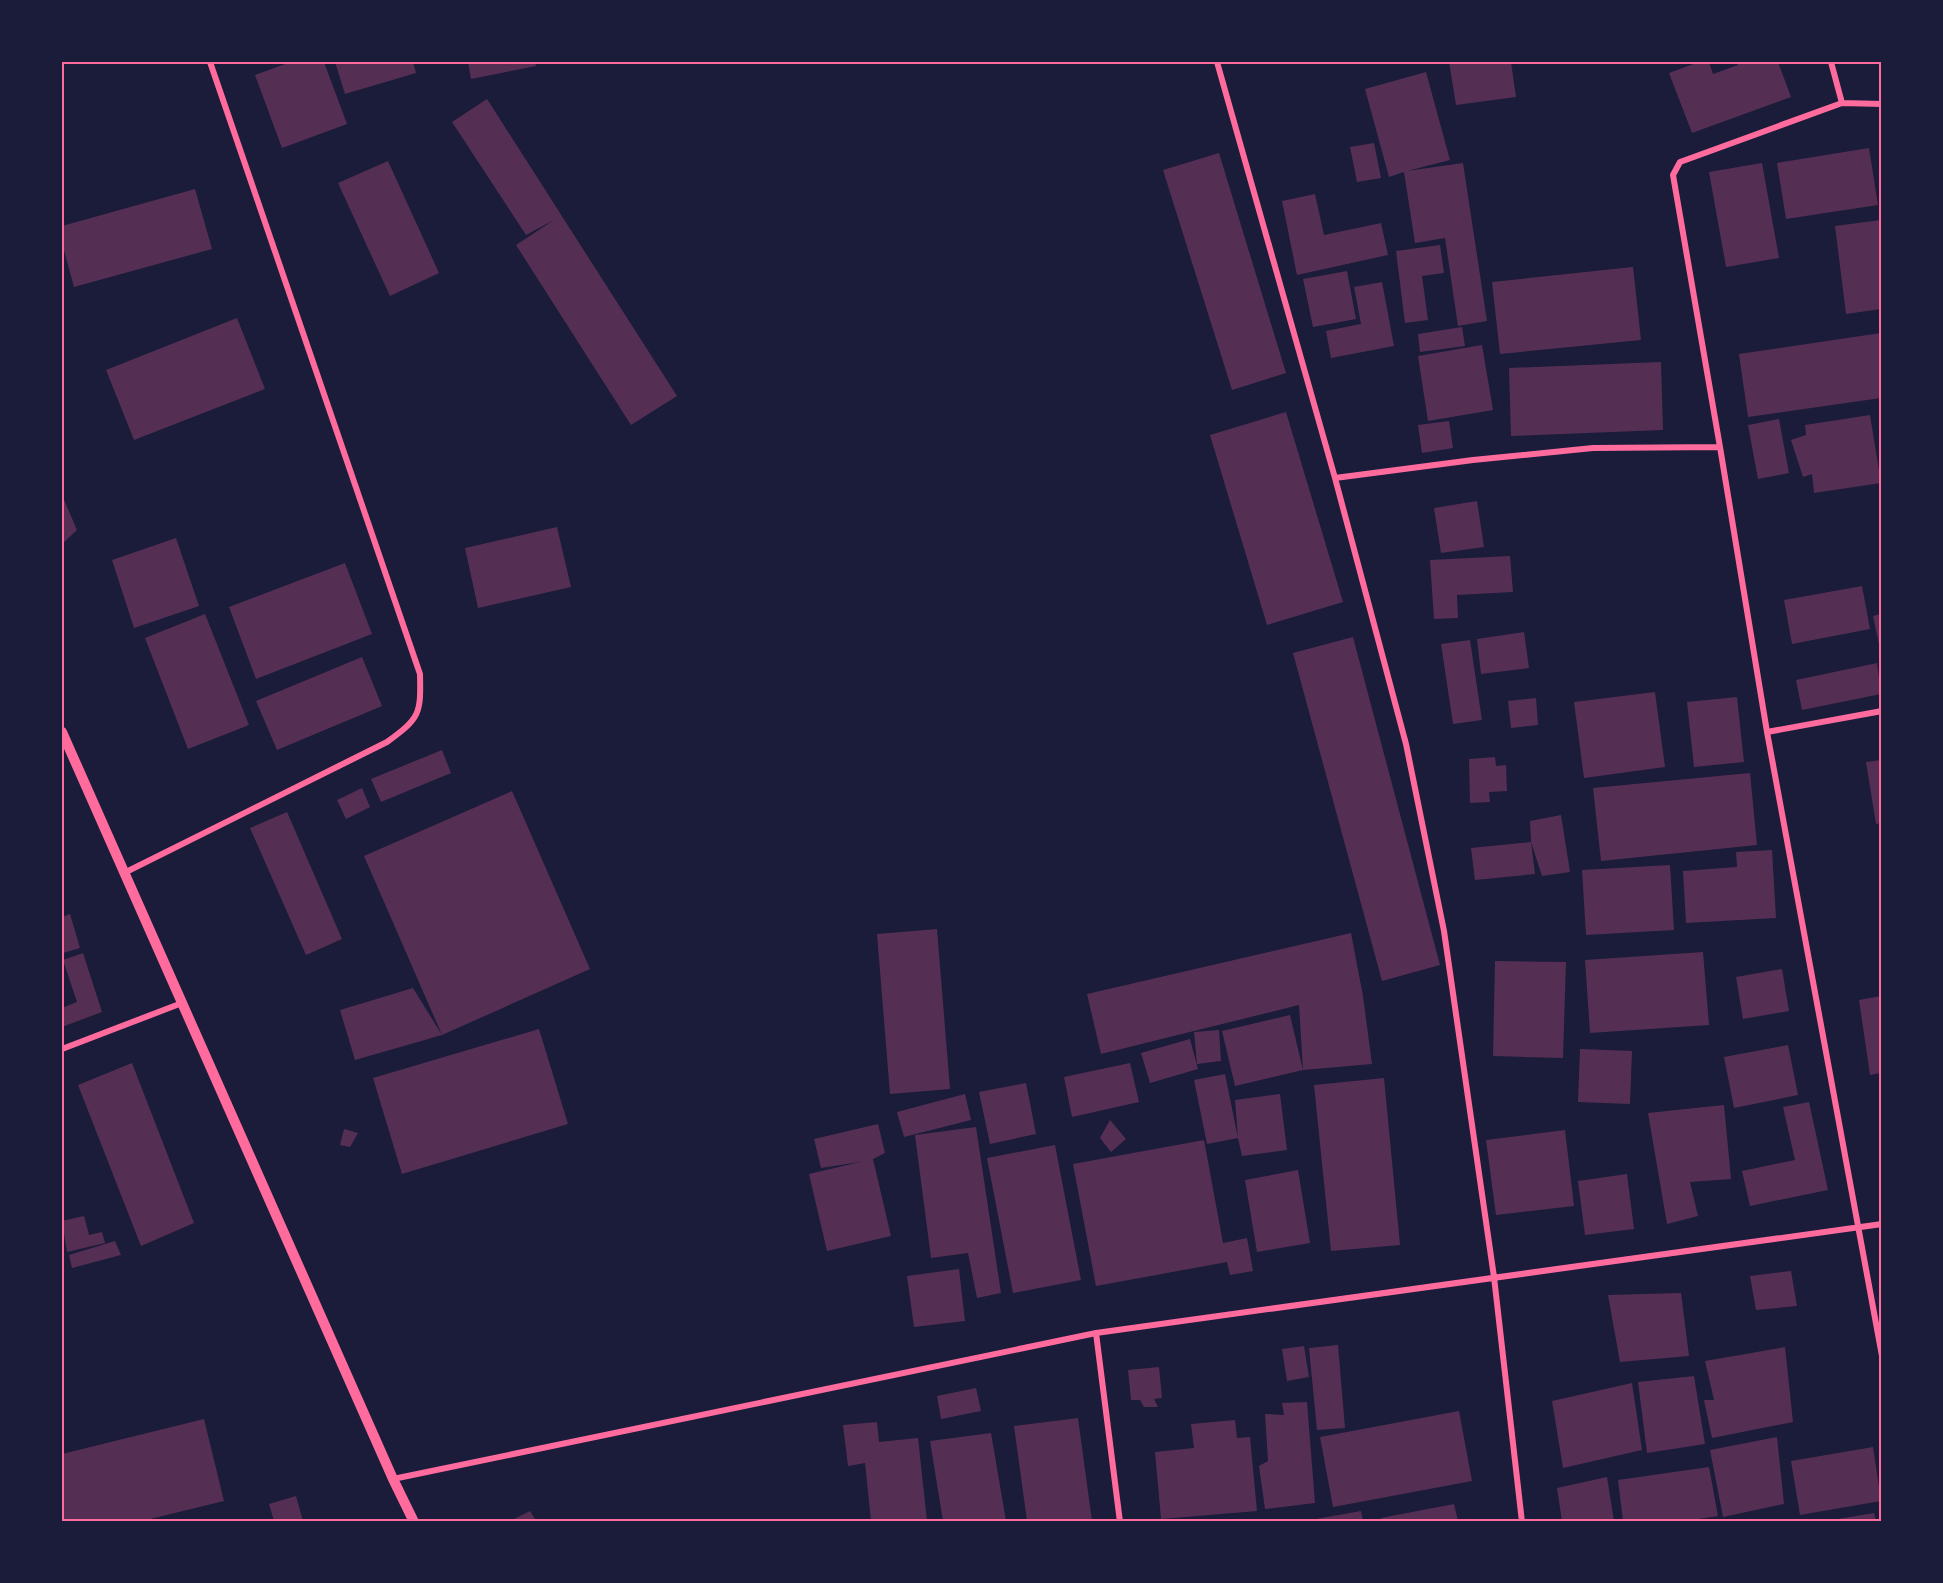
<svg xmlns="http://www.w3.org/2000/svg" width="1943" height="1583" font-family="Helvetica,sans-serif">
<style>
.building{fill:#542f53}
.lines{fill:none;stroke-linecap:round;stroke-linejoin:round}
.minor{stroke:#ff6b9d;stroke-width:6}
.tertiary{stroke:#ff6b9d;stroke-width:10}
.neatline{fill:none;stroke:#ff6b9d;stroke-width:2}
</style>
<rect width="100%" height="100%" fill="#1b1b3a"/>
<path class="building" d="M291,62H324L347,124L282,148L255,75Z
M335,62H413L416,73L345,94Z
M468,62H535L536,66L471,79Z
M1449,62H1511L1516,97L1456,105Z
M1699,62H1709L1713,74L1738,65L1737,62H1778L1791,97L1692,133L1669,73Z
M1426,72L1450,160L1407,171L1463,163L1487,321L1458,326L1445,238L1415,243L1404,172L1389,177L1365,89Z
M487,99L677,396L631,425L516,245L554,220L526,235L452,122Z
M1374,143L1381,178L1357,182L1350,147Z
M1869,148L1878,205L1786,219L1777,163Z
M1219,153L1286,373L1232,390L1163,170Z
M388,161L439,273L390,296L338,183Z
M1762,163L1779,258L1726,267L1709,172Z
M195,189L212,249L74,287L62,243V226Z
M1315,194L1324,235L1381,223L1388,255L1297,275L1282,201Z
M1881,220V309L1846,314L1835,226Z
M1440,245L1444,273L1422,276L1428,320L1405,323L1396,251Z
M1633,267L1641,340L1500,354L1492,282Z
M1347,271L1356,319L1313,327L1303,279Z
M1382,282L1394,346L1331,358L1326,331L1361,324L1354,287Z
M237,318L265,389L134,440L106,370Z
M1462,327L1465,346L1420,352L1418,334Z
M1881,333V398L1748,417L1739,354Z
M1482,345L1493,410L1428,421L1418,356Z
M1661,362L1663,430L1511,436L1509,368Z
M1286,412L1343,602L1267,625L1210,435Z
M1870,415L1881,483L1814,493L1812,474L1803,477L1791,440L1806,435L1805,425Z
M1779,419L1789,473L1758,479L1748,425Z
M1449,421L1453,448L1422,453L1418,425Z
M62,495L77,530L62,544Z
M1477,501L1484,547L1441,553L1434,508Z
M557,527L571,587L478,608L465,548Z
M176,538L199,606L134,628L112,560Z
M1510,556L1513,592L1457,595L1458,618L1434,619L1430,560Z
M345,563L372,634L256,679L229,607Z
M1862,586L1870,629L1792,644L1784,600Z
M205,614L249,725L188,749L145,638Z
M1881,614V649H1880L1873,616Z
M1524,632L1529,668L1481,674L1477,639Z
M1353,637L1440,965L1382,981L1293,653Z
M1470,640L1482,720L1453,724L1441,644Z
M362,657L382,706L277,750L256,701Z
M1877,663L1881,694L1802,710L1796,680Z
M1655,692L1665,767L1584,778L1574,702Z
M1737,697L1744,762L1694,767L1687,702Z
M1536,698L1538,725L1511,728L1508,701Z
M442,750L451,773L381,802L371,779Z
M1495,757L1496,766L1506,765L1507,791L1489,792L1490,802L1470,803L1469,759Z
M1881,760V823L1876,824L1866,762Z
M1750,773L1757,845L1601,861L1593,788Z
M362,788L370,807L346,819L337,800Z
M512,791L590,969L442,1035L364,856Z
M287,812L342,939L306,955L250,828Z
M1561,815L1570,872L1542,876L1531,842L1535,874L1475,880L1471,848L1531,842L1530,821Z
M1772,850L1776,918L1686,923L1683,871L1737,867L1736,852Z
M1670,865L1674,930L1586,935L1582,870Z
M70,914L80,948L63,953L62,947V917Z
M937,929L950,1089L890,1094L877,934Z
M1351,933L1363,996L1372,1064L1303,1070L1299,1005L1101,1054L1087,994Z
M1703,952L1709,1025L1590,1033L1585,960Z
M83,953L102,1012L62,1027V1008L77,1002L63,960Z
M1495,961L1566,962L1563,1058L1493,1056Z
M1782,969L1789,1011L1743,1019L1736,977Z
M413,988L442,1035L355,1060L340,1010Z
M1881,996V1073L1870,1075L1859,1000Z
M1290,1015L1303,1070L1235,1086L1222,1031Z
M539,1029L568,1124L402,1174L373,1078Z
M1219,1030L1221,1061L1197,1064L1194,1032Z
M1190,1039L1198,1069L1150,1083L1141,1053Z
M1788,1045L1798,1095L1734,1108L1724,1057Z
M1580,1049L1632,1051L1630,1104L1578,1102Z
M132,1063L194,1223L141,1246L78,1085Z
M1130,1063L1139,1102L1072,1117L1064,1077Z
M1225,1074L1238,1138L1235,1100L1280,1094L1287,1150L1242,1156L1238,1138L1207,1144L1194,1080Z
M1384,1078L1400,1245L1331,1251L1314,1085Z
M1026,1083L1036,1134L990,1144L979,1092Z
M965,1094L971,1120L904,1137L897,1112Z
M1809,1102L1828,1190L1750,1206L1742,1171L1795,1160L1783,1107Z
M1724,1105L1731,1179L1690,1182L1698,1216L1667,1224L1648,1113Z
M1110,1120L1126,1139L1111,1152L1100,1138Z
M878,1124L885,1153L873,1159L891,1236L827,1251L809,1174L860,1162L821,1168L814,1139Z
M976,1127L1001,1293L977,1298L968,1253L931,1258L915,1135Z
M344,1129L358,1133L350,1147L340,1145Z
M1565,1130L1574,1206L1496,1215L1486,1140Z
M1204,1140L1223,1243L1247,1238L1253,1271L1230,1275L1227,1262L1096,1286L1073,1164Z
M1055,1145L1081,1280L1013,1293L987,1158Z
M1298,1170L1310,1243L1257,1252L1245,1180Z
M1627,1174L1634,1229L1585,1235L1578,1181Z
M84,1216L89,1235L102,1232L105,1243L67,1252L62,1221Z
M115,1241L121,1255L72,1268L69,1255Z
M959,1269L965,1321L914,1327L907,1276Z
M1791,1271L1797,1306L1756,1310L1750,1276Z
M1681,1293L1689,1356L1620,1362L1608,1295Z
M1338,1345L1345,1428L1317,1430L1309,1348Z
M1304,1346L1309,1377L1287,1381L1282,1349Z
M1785,1347L1793,1422L1712,1438L1704,1400H1714L1705,1361Z
M1159,1367L1162,1398L1154,1399L1158,1407H1144L1140,1400H1131L1128,1370Z
M1694,1376L1705,1444L1647,1453L1638,1382Z
M1632,1383L1642,1450L1563,1468L1552,1401Z
M976,1388L981,1411L941,1419L937,1396Z
M1307,1402L1315,1503L1265,1509L1259,1466L1268,1461L1265,1414L1284,1415L1282,1403Z
M1459,1411L1472,1481L1333,1507L1320,1437Z
M1078,1418L1092,1521H1027L1014,1426Z
M204,1419L224,1501L142,1521H62V1454Z
M1235,1420L1237,1438L1250,1437L1257,1511L1161,1519L1155,1452L1194,1448L1191,1424Z
M877,1422L879,1442L918,1438L927,1521H871L865,1463L848,1466L843,1425Z
M991,1433L1006,1521H943L930,1441Z
M1777,1437L1784,1504L1723,1517L1710,1450Z
M1873,1447L1881,1501L1800,1515L1791,1461Z
M1709,1467L1718,1516L1686,1521H1623L1618,1480Z
M1607,1477L1614,1521H1562L1557,1488Z
M296,1496L303,1521H274L269,1504Z
M1454,1504L1458,1521H1382L1381,1518Z
M530,1511L536,1521H510Z
M1361,1511L1363,1521H1316V1519Z
M1874,1513L1876,1521H1832V1520Z"/>
<g class="lines">
<path class="minor" d="M1217,62L1335,478L1473,460L1593,448L1720,447
M1831,62L1842,103
M1882,104L1842,103L1680,162L1673,175L1720,447L1767,732L1882,1356
M1335,478L1406,744L1444,931L1494,1277L1522,1522
M1767,732L1882,711
M124,873L387,742C420,718 421,714 420,674L210,62
M62,1049L182,1003
M1096,1333L1120,1522
M393,1479L1096,1333L1882,1224"/>
<path class="tertiary" d="M62,732L393,1479L414,1522"/>
</g>
<rect width="1943" height="1583" fill="none" stroke="#1b1b3a" stroke-width="126"/>
<rect x="63" y="63" width="1817" height="1457" class="neatline"/>
</svg>
